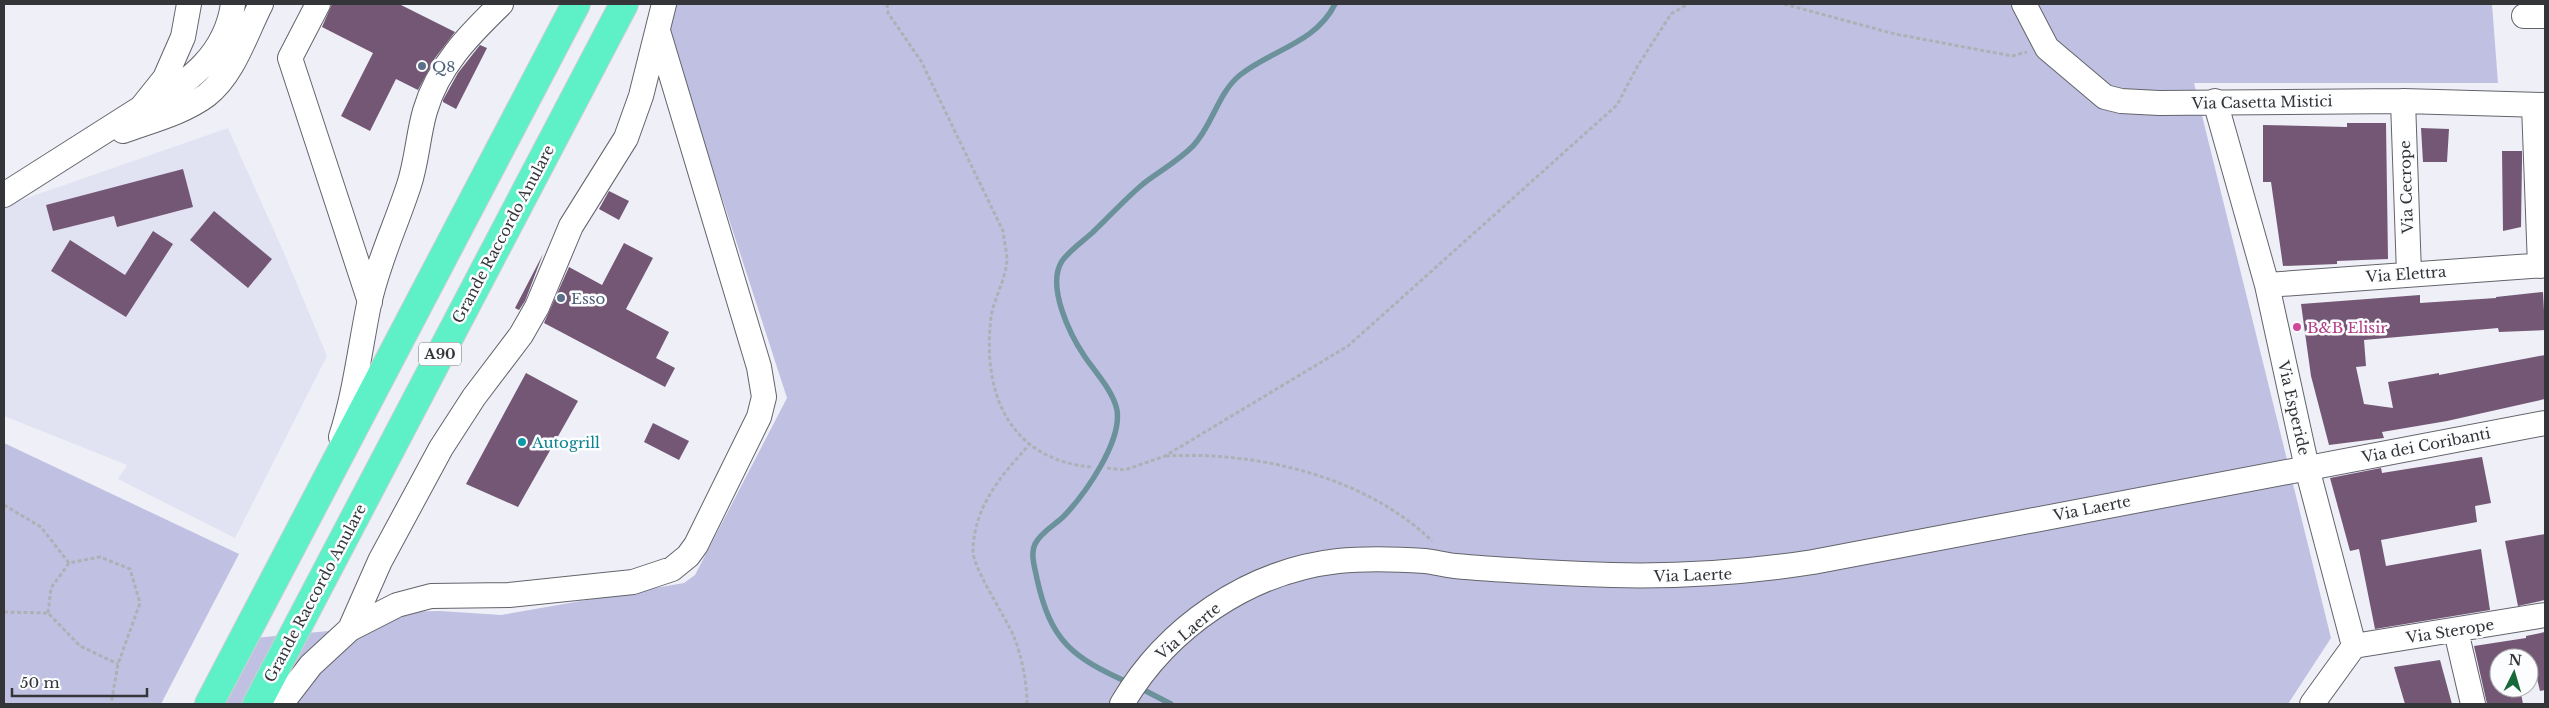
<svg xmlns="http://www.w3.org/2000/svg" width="2549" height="708" font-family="'Libre Baskerville',serif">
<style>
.built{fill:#e2e3f2}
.green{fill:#c0c1e2}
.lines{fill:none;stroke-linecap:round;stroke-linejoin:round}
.stream{stroke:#6b919b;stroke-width:5.5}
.building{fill:#745775}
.minor-casing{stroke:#63646b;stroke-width:26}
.highway-casing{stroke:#cecfcf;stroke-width:30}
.path{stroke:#afb0b6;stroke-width:3;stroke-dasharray:4 2.5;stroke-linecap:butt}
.minor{stroke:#fff;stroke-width:24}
.highway{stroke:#5ef0c7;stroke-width:28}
.service-dot{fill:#5c6f8a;stroke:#fcfdfe;stroke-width:2}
.hotel-dot{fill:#d1479c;stroke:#fcfdfe;stroke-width:2}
.culture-dot{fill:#0f9aa8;stroke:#fcfdfe;stroke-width:2}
.labels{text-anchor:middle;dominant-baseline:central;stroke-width:5;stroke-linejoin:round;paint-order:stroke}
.shield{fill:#fcfdfe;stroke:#707173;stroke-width:1}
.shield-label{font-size:14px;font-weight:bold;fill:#343538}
.service-label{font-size:15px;fill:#4e5e75;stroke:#fcfdfe;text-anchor:start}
.street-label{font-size:15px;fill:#343538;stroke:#fcfdfe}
.hotel-label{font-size:15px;fill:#b23c85;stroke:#fcfdfe;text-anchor:start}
.culture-label{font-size:15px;fill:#0d838f;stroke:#fcfdfe;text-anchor:start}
</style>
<rect width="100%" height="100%" fill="#eeeff7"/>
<path class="built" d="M228,128L284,253L327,356L235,538L118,479L127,465L4,416V206Z"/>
<path class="green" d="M657,4H2492L2498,83H2194L2331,638L2288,704H209L244,639L350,629L381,612L440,611L501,615L684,583L695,575L787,398L668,31Z
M4,443L239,554L161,704H4Z"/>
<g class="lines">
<path class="stream" d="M1129,683C1072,657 1051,642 1037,579C1035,568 1030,554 1035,544C1041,532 1055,525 1064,516C1085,494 1122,442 1117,410C1113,391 1096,373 1085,357C1070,335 1046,286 1062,261C1070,250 1082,242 1092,233C1109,217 1125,199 1143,184C1160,171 1178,161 1193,146C1213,125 1217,94 1240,75C1271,50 1316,43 1335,4
M1140,688L1171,704"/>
</g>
<path class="building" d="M332,4H399L455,32L435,58L418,90L396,79L370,131L341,116L373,53L322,27Z
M480,45L487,48L456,109L443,102V100L458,73Z
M2347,123H2386L2388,259L2337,261V264L2283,266L2271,182H2263V125L2347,127Z
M2421,128L2449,129L2447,162H2423Z
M2502,151H2522V161L2521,227L2503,231Z
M183,169L193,207L117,227L114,216L53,231L46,205Z
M609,191L629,201L619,220L599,209Z
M214,211L272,259L248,288L190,240Z
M153,231L173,244L126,317L51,271L70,240L125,275Z
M624,243L653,258L626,309L669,332L656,358L675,368L665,387L544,323L569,267L602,285Z
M543,254L525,301L519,310L515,308Z
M2543,292L2545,330L2499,332L2498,328L2364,340L2366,366L2356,367L2364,404L2393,408L2388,382L2439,373V375L2545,355V399L2447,421L2382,432L2384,438L2329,445L2311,376L2301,304L2420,295V303L2496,298V297Z
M526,373L578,401L518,507L466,484Z
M653,423L689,441L679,460L644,442Z
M2482,457L2491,503L2475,506L2477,522L2381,540L2386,566L2481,549L2490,610L2375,629L2359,549L2350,551L2330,478L2381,468L2382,473Z
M2545,534V600L2518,606L2505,541Z
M2545,632V690L2540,691L2532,658H2499V688H2520L2523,704H2487L2474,646L2526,638V636Z
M2440,660L2452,704H2405L2394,667Z"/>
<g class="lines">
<defs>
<path id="minor" d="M318,4L290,58L370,302
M2024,4L2047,48L2105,97L2121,101L2159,103L2403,101L2545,105
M2524,16H2545
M2215,101L2267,285L2307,468L2354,646L2312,704
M2403,101L2409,274
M151,104C192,80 226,53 233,4
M2534,105L2540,266
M123,131C150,121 183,113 207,95C234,74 246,33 261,4
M4,195L141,108L165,78L183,37L189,4
M2267,285L2545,265
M341,437C355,393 360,348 369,304C378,262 396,225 409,185C417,161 418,135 425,111C438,66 469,35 501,4
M350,629L380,561L441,448L474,397L521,335L537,307L571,226L626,138L641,96L664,4
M2456,631L2473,704
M2354,646L2545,615
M281,704L311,665L350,629L397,605L431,596L509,595L633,582L672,569L688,556L696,545L759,417L764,397L759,367L658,31
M1122,704C1167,627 1249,571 1338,561C1366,558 1397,559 1425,561C1435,562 1445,565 1455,566C1497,570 1540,572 1583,574C1661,578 1736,574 1813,562L2545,423"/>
<path id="highway" d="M209,704L576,4
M257,704L624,4"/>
</defs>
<use href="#minor" class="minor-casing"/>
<use href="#highway" class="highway-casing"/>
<path class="path" d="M887,4L888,13L921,61L1003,231C1004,240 1006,249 1007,258C1007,277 994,298 991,317C982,392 1008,459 1091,467
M1784,4L1895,34L2012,56L2027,52
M1166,456C1256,451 1365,476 1432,541
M1107,468L1125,470L1165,456L1348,346L1617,105L1637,67L1671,14L1688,4
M4,505L41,527L69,563L100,557L130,569L140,603L118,664L111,704
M4,612L48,613L80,646L118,664
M48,613L51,588L69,563
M1027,704C1027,683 1022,657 1014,637C1006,617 973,569 973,551C974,506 1001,476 1029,445"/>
<use href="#minor" class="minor"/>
<use href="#highway" class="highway"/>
</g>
<g class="service-dot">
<circle cx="422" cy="66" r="5"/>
<circle cx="561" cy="298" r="5"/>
</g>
<circle class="hotel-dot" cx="2297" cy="327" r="5"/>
<circle class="culture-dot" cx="522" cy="442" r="5"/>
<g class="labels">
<rect class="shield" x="419" y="342.5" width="42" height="23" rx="4"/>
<g class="shield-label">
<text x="440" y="354">A90</text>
</g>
<g class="service-label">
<text x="432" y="66">Q8</text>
<text x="571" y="298">Esso</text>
</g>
<g class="street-label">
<text transform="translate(2262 102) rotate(-1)">Via Casetta Mistici</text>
<text transform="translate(2406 187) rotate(-92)">Via Cecrope</text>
<text transform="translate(503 234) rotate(-62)">Grande Raccordo Anulare</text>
<text transform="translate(2406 274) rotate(-4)">Via Elettra</text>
<text transform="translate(2294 408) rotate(77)">Via Esperide</text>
<text transform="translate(2426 445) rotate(-11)">Via dei Coribanti</text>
<text transform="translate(2092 508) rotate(-11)">Via Laerte</text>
<text transform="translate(1693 575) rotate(-2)">Via Laerte</text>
<text transform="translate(315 593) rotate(-62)">Grande Raccordo Anulare</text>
<text transform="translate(1188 631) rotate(-40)">Via Laerte</text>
<text transform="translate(2450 631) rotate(-9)">Via Sterope</text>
</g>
<g class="hotel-label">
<text x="2307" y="327">B&amp;B Elisir</text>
</g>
<g class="culture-label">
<text x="532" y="442">Autogrill</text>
</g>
</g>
<rect width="2549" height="708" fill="none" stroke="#343538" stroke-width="10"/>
<g transform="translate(2514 673) rotate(5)"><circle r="24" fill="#fcfdfe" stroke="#acadaf"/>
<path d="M0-4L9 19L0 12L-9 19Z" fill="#176939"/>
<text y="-8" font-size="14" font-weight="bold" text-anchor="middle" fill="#343538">N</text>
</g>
<path d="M12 688v8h135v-8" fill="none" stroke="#343538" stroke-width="2.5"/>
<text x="20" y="688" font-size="15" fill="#343538" stroke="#fcfdfe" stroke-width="4" paint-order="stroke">50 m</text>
</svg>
